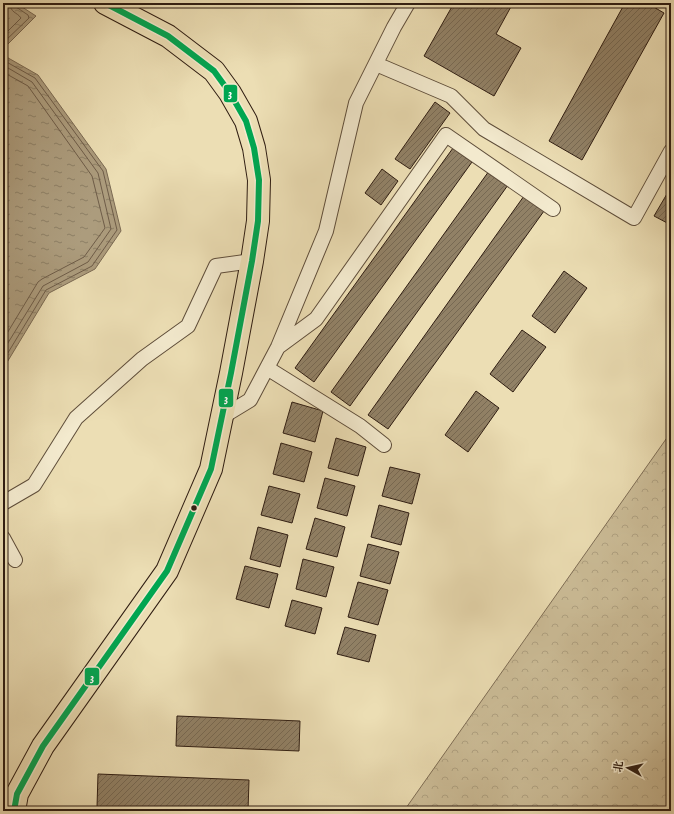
<svg xmlns="http://www.w3.org/2000/svg" width="674" height="814" font-family="'IM FELL English','Noto Serif SC',serif">
<style>
.forest{fill:url(#forest-crowns);stroke:#7e6d55}
.water{fill:url(#water-ripples);stroke:#7a6952}
.lines{fill:none;stroke-linecap:round;stroke-linejoin:round}
.shore{stroke:#6e5c48;stroke-width:1}
.building{fill:url(#building-hatch);stroke:#2f1d12}
.street-casing{stroke:#5e4d3a;stroke-width:16}
.primary-casing{stroke:#2f1d12;stroke-width:24}
.street{stroke:#f3eace;stroke-width:14}
.primary{stroke:#ecdeb4;stroke-width:22}
.bus-1-casing{stroke:#f3eace;stroke-width:9}
.bus-1{stroke:#00a651;stroke-width:6}
.bus-dot{fill:#2f1d12;stroke:#f3eace;stroke-width:1.5}
.line-badge{stroke:#f3eace;stroke-width:1.5}
.badge-label{font-size:11px;text-anchor:middle;font-weight:bold;fill:#fff}
</style>
<defs>
<pattern id="forest-crowns" width="20" height="18" patternUnits="userSpaceOnUse"><rect width="20" height="18" fill="#ccbd98"/><path d="M2 6a3 3 0 1 1 6 0M12 15a3 3 0 1 1 6 0" fill="none" stroke="#b0a282"/></pattern>
<pattern id="water-ripples" width="26" height="14" patternUnits="userSpaceOnUse"><rect width="26" height="14" fill="#ac9c7d"/><path d="M2 4q2-2 4 0t4 0M15 11q2-2 4 0t4 0" fill="none" stroke="#8c7f65"/></pattern>
<pattern id="building-hatch" width="6" height="6" patternUnits="userSpaceOnUse"><rect width="6" height="6" fill="#918166"/><path d="M-1 1l2-2M0 6l6-6M5 7l2-2" fill="none" stroke="#776953"/></pattern>
</defs>
<rect width="100%" height="100%" fill="#ecdeb4"/>
<filter id="stains"><feTurbulence type="fractalNoise" baseFrequency=".005" numOctaves="4"/><feColorMatrix values="0 0 0 0 .2 0 0 0 0 .09 0 0 0 0 .02 0 0 0 .5 -.17"/></filter>
<radialGradient id="worn" r=".72"><stop offset=".6" stop-color="#630" stop-opacity="0"/><stop offset="1" stop-color="#630" stop-opacity=".3"/></radialGradient>
<path class="forest" d="M671,432V811H399L406,808Z"/>
<path class="water" d="M3,3H16L36,16L3,49Z
M3,55L38,75L106,169L121,231L95,269L49,293L3,369Z"/>
<g class="lines">
<path class="shore" d="M3,36L21,18C17,12 10,13 10,3
M3,43L29,18L28,15L16,7L15,3
M3,60L35,78L103,171L117,230L92,266L46,290L3,361
M3,65L32,82L98,173L111,229L88,262L43,286L3,351
M3,72L28,86L92,176L105,228L84,257L42,279L38,282L3,340"/>
</g>
<path class="building" d="M454,3H513L496,34L521,48L494,96L424,56Z
M625,3H647L664,13L582,160L549,141Z
M435,102L450,113L410,169L395,159Z
M453,148L472,162L314,382L295,368Z
M382,169L398,181L381,205L365,193Z
M489,171L508,185L350,406L331,392Z
M671,187V225L654,216Z
M524,196L544,211L388,429L368,415Z
M564,271L587,288L555,333L532,316Z
M522,330L546,347L513,392L490,374Z
M476,391L499,408L468,452L445,435Z
M292,402L323,411L315,442L283,433Z
M336,438L366,447L358,476L328,468Z
M281,443L312,452L304,482L273,474Z
M390,467L420,474L412,504L382,496Z
M325,478L355,486L347,516L317,508Z
M269,486L300,494L292,523L261,515Z
M379,505L409,513L401,545L371,537Z
M315,518L345,527L337,557L306,549Z
M258,527L288,535L280,567L250,559Z
M368,544L399,552L390,584L360,576Z
M303,559L334,567L326,597L296,589Z
M245,566L278,574L269,608L236,599Z
M358,582L388,590L378,625L348,617Z
M292,600L322,608L315,634L285,626Z
M345,627L376,635L369,662L337,654Z
M177,716L300,721L299,751L176,746Z
M98,774L249,780L248,811H195L97,807Z"/>
<g class="lines">
<defs>
<path id="street" d="M376,64L451,96L484,129L634,218L671,151
M278,347L316,319L446,135L553,209
M267,368L360,426L384,445
M222,417L250,400L278,347L326,231L356,103L394,27L408,3
M3,503L34,485L76,418L142,359L188,326L216,266L252,261
M3,538L15,560"/>
<path id="primary" d="M14,811L17,794L43,746L167,571L211,469L231,373L252,261L258,221L259,180L254,148L246,121L230,93L214,71L168,36L105,3"/>
</defs>
<use href="#street" class="street-casing"/>
<use href="#primary" class="primary-casing"/>
<use href="#street" class="street"/>
<use href="#primary" class="primary"/>
<defs>
<path id="bus-1" d="M14,811L17,794L43,746L167,571L211,469L231,373L252,261L258,221L259,180L254,148L246,121L230,93L214,71L168,36L105,3"/>
</defs>
<use href="#bus-1" class="bus-1-casing"/>
<use href="#bus-1" class="bus-1"/>
</g>
<circle class="bus-dot" cx="194" cy="508" r="3.5"/>
<g class="line-badge">
<rect x="223" y="84" width="15" height="19" rx="4" fill="#00a651"/>
<rect x="218" y="388" width="16" height="20" rx="4" fill="#00a651"/>
<rect x="84" y="667" width="16" height="19" rx="4" fill="#00a651"/>
</g>
<g class="badge-label">
<text x="230" y="97">3</text>
<text x="226" y="402">3</text>
<text x="92" y="681">3</text>
</g>
<rect width="674" height="814" fill="none" stroke="#ecdeb4" stroke-width="16"/>
<rect x="4" y="4" width="666" height="806" fill="none" stroke="#2f1d12" stroke-width="2"/>
<rect x="8" y="8" width="658" height="798" fill="none" stroke="#2f1d12"/>
<g transform="translate(628 768) rotate(278)" stroke="#f3eace" stroke-width="3" paint-order="stroke">
<path d="M0-3L7 15L0 10L-7 15Z" fill="#2f1d12"/>
<text y="-6" font-size="11" font-weight="bold" text-anchor="middle" fill="#2f1d12">北</text>
</g>
<rect width="100%" height="100%" filter="url(#stains)"/>
<rect width="100%" height="100%" fill="url(#worn)"/>
</svg>
